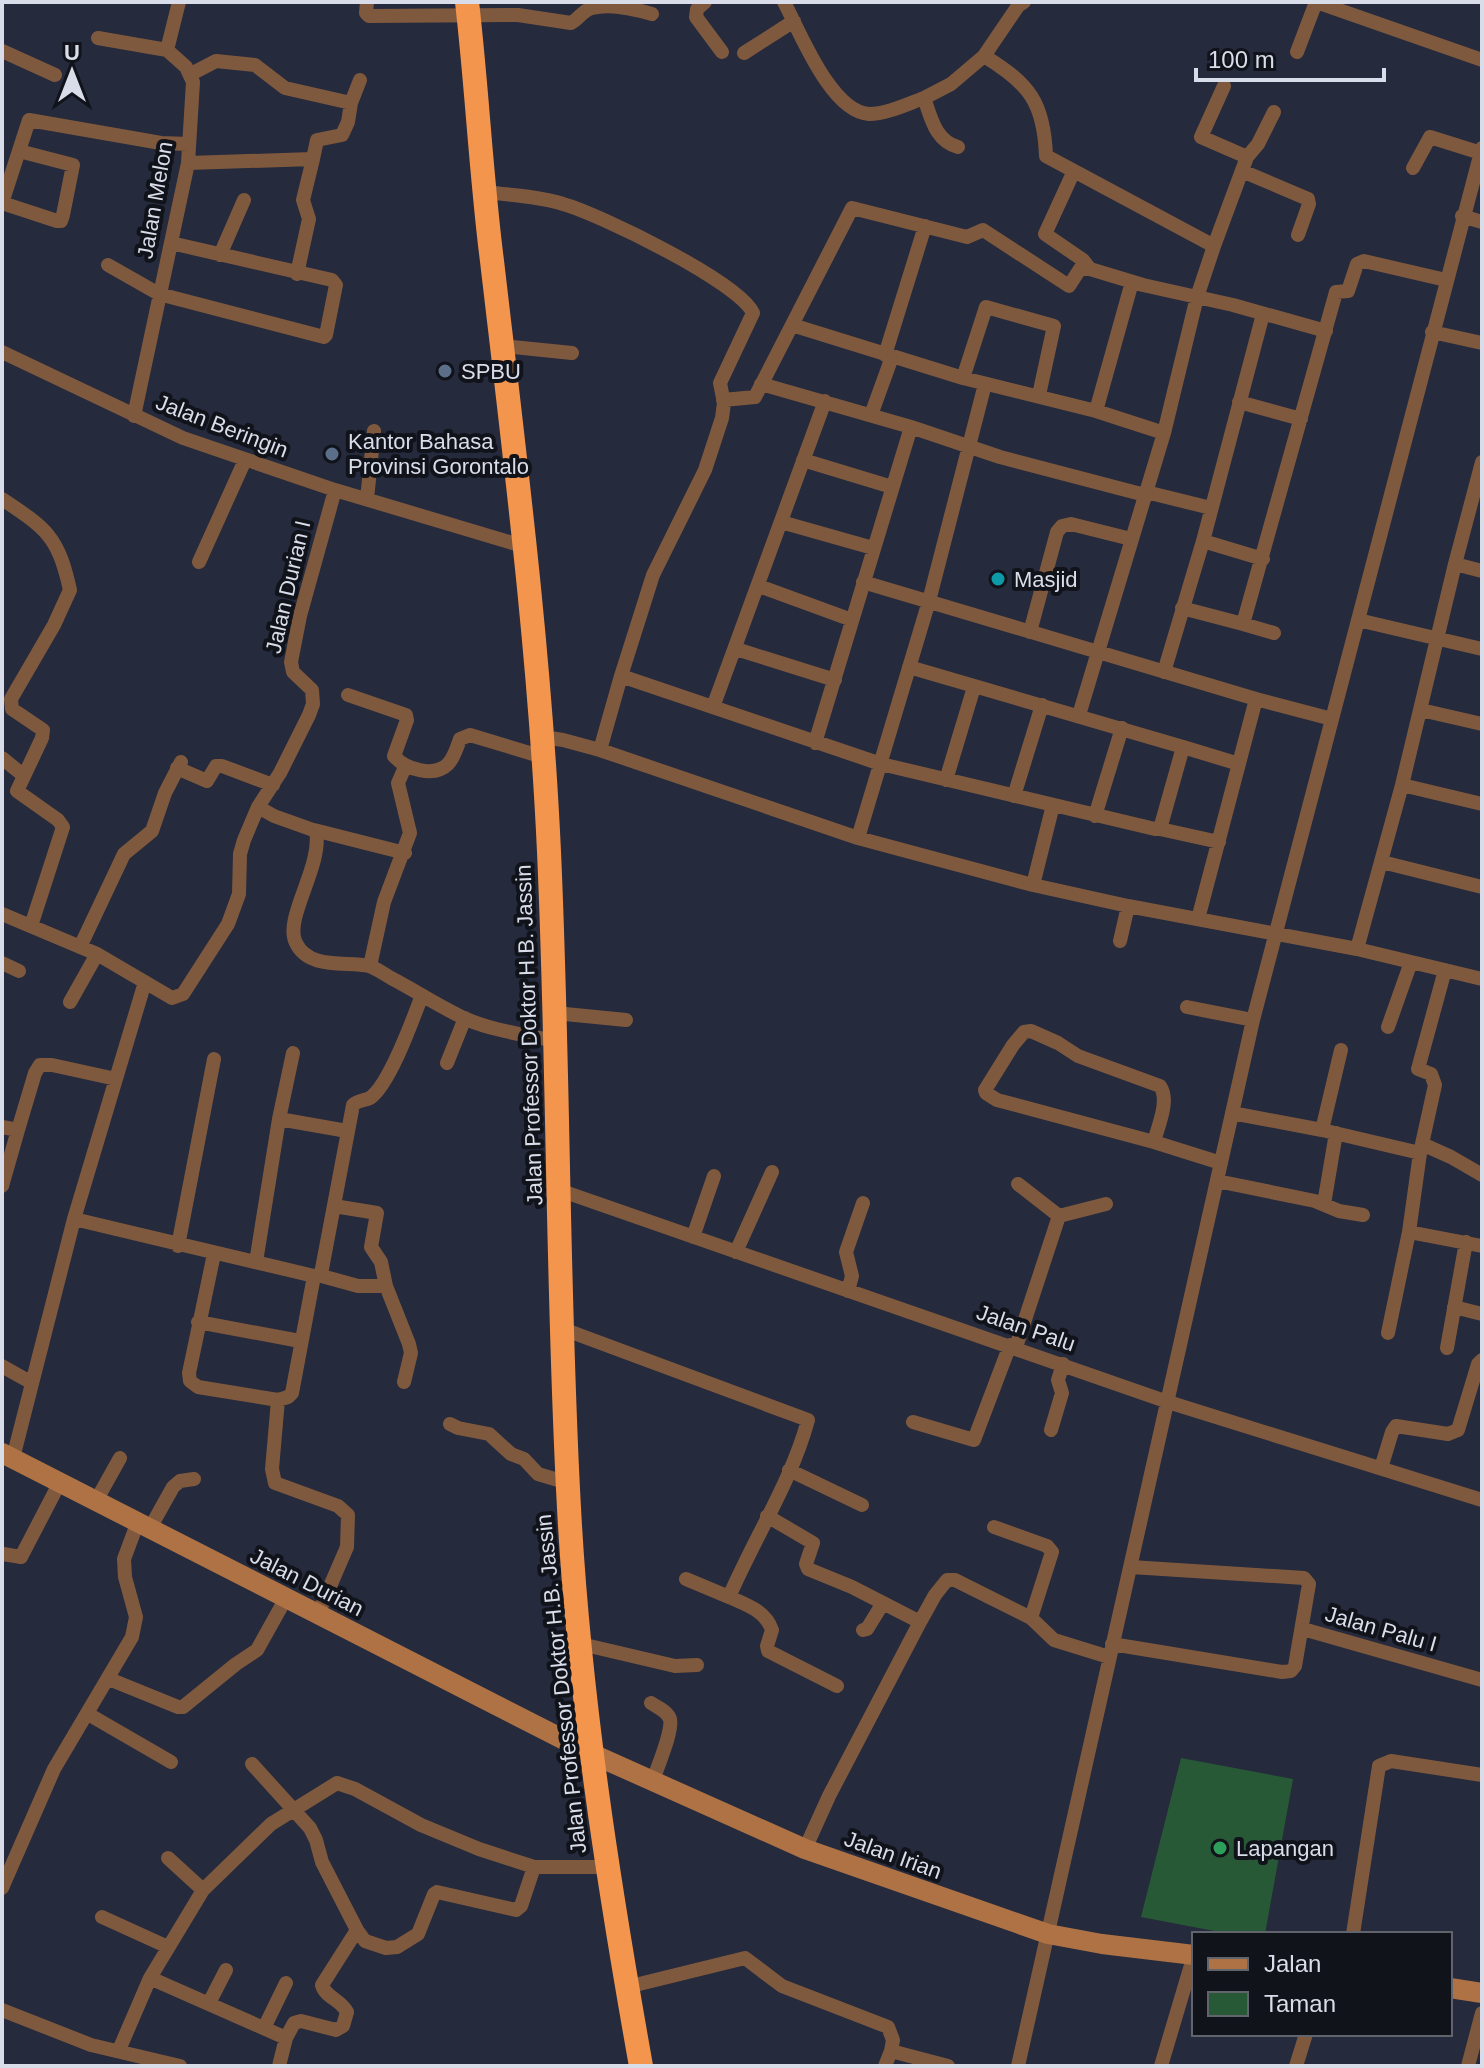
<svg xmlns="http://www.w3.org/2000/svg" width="1484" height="2068" font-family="Helvetica,sans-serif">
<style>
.green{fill:#285937}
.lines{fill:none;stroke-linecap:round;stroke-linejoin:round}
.street{stroke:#7f593e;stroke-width:14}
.secondary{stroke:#ae7245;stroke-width:20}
.highway{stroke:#f3954c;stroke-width:24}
.service-dot{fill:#5c6f8a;stroke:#11131b;stroke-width:3}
.culture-dot{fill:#0f9aa8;stroke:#11131b;stroke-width:3}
.leisure-dot{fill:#2e9e5b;stroke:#11131b;stroke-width:3}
.labels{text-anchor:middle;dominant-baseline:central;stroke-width:8;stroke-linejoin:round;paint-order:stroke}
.street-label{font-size:22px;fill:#d9dde9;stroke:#11131b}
.poi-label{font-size:22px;fill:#d9dde9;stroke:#11131b;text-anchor:start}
</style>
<rect width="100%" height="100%" fill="#252a3c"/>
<path class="green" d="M1181,1758L1293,1779L1265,1934H1230L1141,1917Z"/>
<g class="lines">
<path class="street" d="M367,2L366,13L369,16L518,15L571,23C579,19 583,10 592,8C610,3 635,9 652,14
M705,2L697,9L696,17L722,52
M784,2C800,32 831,112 869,114C887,114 907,104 924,98C931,117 935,141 958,147
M1024,2L1018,6L984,56C1030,84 1044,103 1046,156L1214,246L1247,157L1258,144L1274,112
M1316,2L1482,60
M98,38L167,50
M2,51L55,75
M1297,52L1316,2
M744,53L794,21
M1224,86L1201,137L1247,157
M924,98L951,84L984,56
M351,103L360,80
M188,163L313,159L317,140L342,135L348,122L351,103L285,88L255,65L216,61L191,74
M1413,168L1430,137L1481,153
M1242,171L1308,199L1309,204L1298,235
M1073,173L1045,234L1083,260L1090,269
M484,192C510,195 538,196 563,204C599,214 739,282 753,313L720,383L724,403L722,418L705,470L653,575L621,676L881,764L1155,829H1160L1183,747L1239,764
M2,203L29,120L161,143L188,144
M2,203L57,221H61L63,215L73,165L19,151
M1462,216L1482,222
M220,255L244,200
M108,265L159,294L324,337L326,335L336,285L332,280L171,243
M297,274L309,219L303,200L313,159
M1132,282L1096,411L1164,433
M792,325L963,378L1096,411
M1432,332L1482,343
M503,346L572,353
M2,352L183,438L335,490L526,547
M885,355L925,226
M963,378L986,307L1054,326L1039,395
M761,384L911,427L1000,457L1145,495
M723,400L755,397L852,208L967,237L983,230L1069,286L1080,269H1090L1143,285L1233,305L1326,331
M1239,402L1301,419
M871,415L892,357
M134,416L188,163L193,82L186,67L167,50L179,2
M803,460L892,487
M1146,492L1211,508
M2,499C47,529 58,536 70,590L54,625L11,699L12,709L43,730L42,738L17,791L58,820L63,827L31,926
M367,499L374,431
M781,522L873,548
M1203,541L1263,559
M199,562L245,460
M1455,564L1482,571
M863,582L1256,699
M759,586L852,620
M1182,608L1243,624
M1358,620L1482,649
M1030,632L1057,532L1062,526L1071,524L1131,539
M1274,633L1243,624L1336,292L1348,291L1357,264L1364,261L1446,280
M736,649L835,680
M909,667L1183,747
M1164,672L1203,541L1263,314
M348,695L406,715L407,720L394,756C405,769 434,778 448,764C454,758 457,747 460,739L470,735L543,757
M713,707L825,401
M1421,710L1482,724
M1079,715L1164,433L1197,297L1214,246
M543,737L563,740L600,750L858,838L1033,885L1128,906L1357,949L1482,979
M815,743L911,427
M600,750L621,676
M2,758L23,775
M177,768L207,781L216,766H222L273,785
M946,780L974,687
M1402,785L1482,804
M1014,796L1042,705
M258,807L274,816L316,831C323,866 283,919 296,943C309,970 346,961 369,966C376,968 384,974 391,978C416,991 440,1007 466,1019C494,1031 526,1035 556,1041
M1095,816L1122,728
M1160,829L1219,842
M314,830L405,853
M858,838L929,601L985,384
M1382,862L1482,887
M1033,885L1053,805
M2,914L97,954L172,998L183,994L228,924L239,894L240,854L244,840L258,807L280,773L309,715L313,704L312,690L293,672L291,662L300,616L335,490
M1198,919L1256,699L1332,719
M1120,941L1128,906
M80,947L124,854L152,831L165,793L181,762
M1357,949L1402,785L1455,564L1482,462
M2,963L19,971
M370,966L384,902L410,833L398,783L405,767
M70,1002L97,954
M1187,1007L1253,1020
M555,1013L626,1020
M1388,1027L1411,962
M1031,1031L1058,1043L1078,1056L1160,1086C1170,1100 1158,1126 1154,1142L997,1100L986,1093L985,1090L1013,1045L1024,1032Z
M447,1063L465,1018
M1232,1113L1322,1130L1420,1153L1435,1085L1431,1074L1418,1069L1445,970
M279,1119L347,1131
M2,1127L18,1130L2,1186
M18,1130L35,1073L40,1065H52L116,1079
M1322,1130L1341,1050
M1154,1142L1221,1163
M1422,1144L1451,1157L1482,1175
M1217,1181L1315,1201L1339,1211L1363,1215
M1018,1184L1059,1216
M559,1190L1168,1402L1482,1500
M1324,1204L1336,1133
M334,1206L377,1213L371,1247L381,1262L386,1286
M74,1219L314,1276L321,1274L353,1105C358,1100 364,1101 370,1098C390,1084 413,1019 422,995
M1409,1232L1482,1246
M693,1237L714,1176
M178,1246L214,1059
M736,1252L772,1172
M214,1254L189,1373L190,1381L198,1387L278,1400L288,1397L292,1393L314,1276
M256,1262L279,1119L293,1053
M318,1275L358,1286H386L409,1344L411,1353L404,1382
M848,1291L852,1276L846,1252L863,1203
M1454,1307L1482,1314
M198,1322L300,1341
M563,1329L808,1420C792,1480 754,1539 729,1597L686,1579
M1388,1333L1409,1232L1420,1153
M1016,1347L1059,1216L1106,1204
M1447,1348L1466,1242
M2,1366L32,1383
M278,1400L272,1469L275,1483L338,1506L348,1515L347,1547L318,1614
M913,1422L974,1440L1010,1345
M450,1424L458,1428L489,1434L511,1454L524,1459L538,1474L568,1483
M1051,1430L1062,1393L1058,1380L1063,1364
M13,1458L74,1219L145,982
M1381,1468L1392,1432L1396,1426L1448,1434L1458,1430L1478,1364L1482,1360
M789,1470L862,1505
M96,1501L120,1458
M767,1516L813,1543L806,1564L808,1569L852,1587L920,1622
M994,1527L1047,1546L1052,1552L1031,1618
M149,1530L173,1487L180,1481L194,1479
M3,1554L21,1557L60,1482
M729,1597C746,1605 765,1610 772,1630L767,1646L768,1651L837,1686
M1303,1629L1482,1680
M863,1630L867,1629L883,1603
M581,1644L675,1666L697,1665
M1112,1644L1282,1672L1291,1671L1295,1666L1309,1584L1304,1578L1131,1567
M109,1679L178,1707H183L236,1664L257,1650L286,1598
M651,1703C657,1707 667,1711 670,1719C673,1732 657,1767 653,1781
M88,1714L171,1762
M252,1764L310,1828L316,1840L322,1862L357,1930L322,1985C325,1997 341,2000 347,2012L343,2026L336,2030L301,2021L294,2023L286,2038L279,2066
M805,1849L829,1796L920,1622L935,1595L947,1580H955L1031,1618L1054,1640L1109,1657
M168,1858L203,1890
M2,1888L54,1769L132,1637L136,1617L125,1577L124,1559L137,1524
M102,1917L168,1947
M357,1930L365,1941L386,1948L397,1947L418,1934L434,1894L437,1892L516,1910L521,1906L534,1867
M1353,1934L1379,1766L1391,1761L1482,1775
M150,1978L286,2038
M627,1987L745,1958L782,1986L888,2027L893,2040L891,2051
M209,2003L226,1970
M2,2010L91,2045L180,2066
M264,2028L286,1983
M119,2050L150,1978L203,1890L271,1824L337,1783L355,1789L421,1825L479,1849L534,1867H606
M885,2066L891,2051L948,2066
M1018,2066L1253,1020L1482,148
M1161,2066L1194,1955
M1296,2066L1306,2034
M1468,2066L1482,2013"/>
<path class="secondary" d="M2,1453L590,1753L805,1849L1048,1934L1102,1944L1194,1955
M1450,1988L1482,1993"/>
<path class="highway" d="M467,2C477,88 481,175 492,261C515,458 540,654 549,852C559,1071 557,1290 569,1508C579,1696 608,1881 641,2066"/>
</g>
<g class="service-dot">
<circle cx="445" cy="371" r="8"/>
<circle cx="332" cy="454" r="8"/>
</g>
<circle class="culture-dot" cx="998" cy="579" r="8"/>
<circle class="leisure-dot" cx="1220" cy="1848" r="8"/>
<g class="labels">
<g class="street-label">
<text transform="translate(155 200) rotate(-80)">Jalan Melon</text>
<text transform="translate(222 426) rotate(21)">Jalan Beringin</text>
<text transform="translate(288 587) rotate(-77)">Jalan Durian I</text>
<text transform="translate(529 1035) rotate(-92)">Jalan Professor Doktor H.B. Jassin</text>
<text transform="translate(1026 1328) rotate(19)">Jalan Palu</text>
<text transform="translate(307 1582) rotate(27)">Jalan Durian</text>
<text transform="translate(1381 1629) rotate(16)">Jalan Palu I</text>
<text transform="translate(561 1684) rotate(-96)">Jalan Professor Doktor H.B. Jassin</text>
<text transform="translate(893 1855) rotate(20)">Jalan Irian</text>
</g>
<g class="poi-label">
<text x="461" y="371">SPBU</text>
<text x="348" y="441">Kantor Bahasa<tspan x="348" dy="25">Provinsi Gorontalo</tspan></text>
<text x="1014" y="579">Masjid</text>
<text x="1236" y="1848">Lapangan</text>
</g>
</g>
<rect width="1484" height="2068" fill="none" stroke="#d9dde9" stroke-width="8"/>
<rect x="1192" y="1932" width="260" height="104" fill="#11131b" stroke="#61646d" stroke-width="2"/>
<rect x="1208" y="1958" width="40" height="12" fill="#ae7245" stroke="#61646d" stroke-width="2"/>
<text x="1264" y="1972" font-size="24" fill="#d9dde9">Jalan</text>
<rect x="1208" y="1992" width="40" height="24" fill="#285937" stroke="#61646d" stroke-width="2"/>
<text x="1264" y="2012" font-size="24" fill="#d9dde9">Taman</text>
<g transform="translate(72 72)" stroke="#11131b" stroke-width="6" paint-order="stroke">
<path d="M0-6L14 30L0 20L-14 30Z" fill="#d9dde9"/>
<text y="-12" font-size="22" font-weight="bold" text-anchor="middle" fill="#d9dde9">U</text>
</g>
<path d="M1196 68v12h188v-12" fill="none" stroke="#d9dde9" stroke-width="4"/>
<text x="1208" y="68" font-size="24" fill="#d9dde9" stroke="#11131b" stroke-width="6" paint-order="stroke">100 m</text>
</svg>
